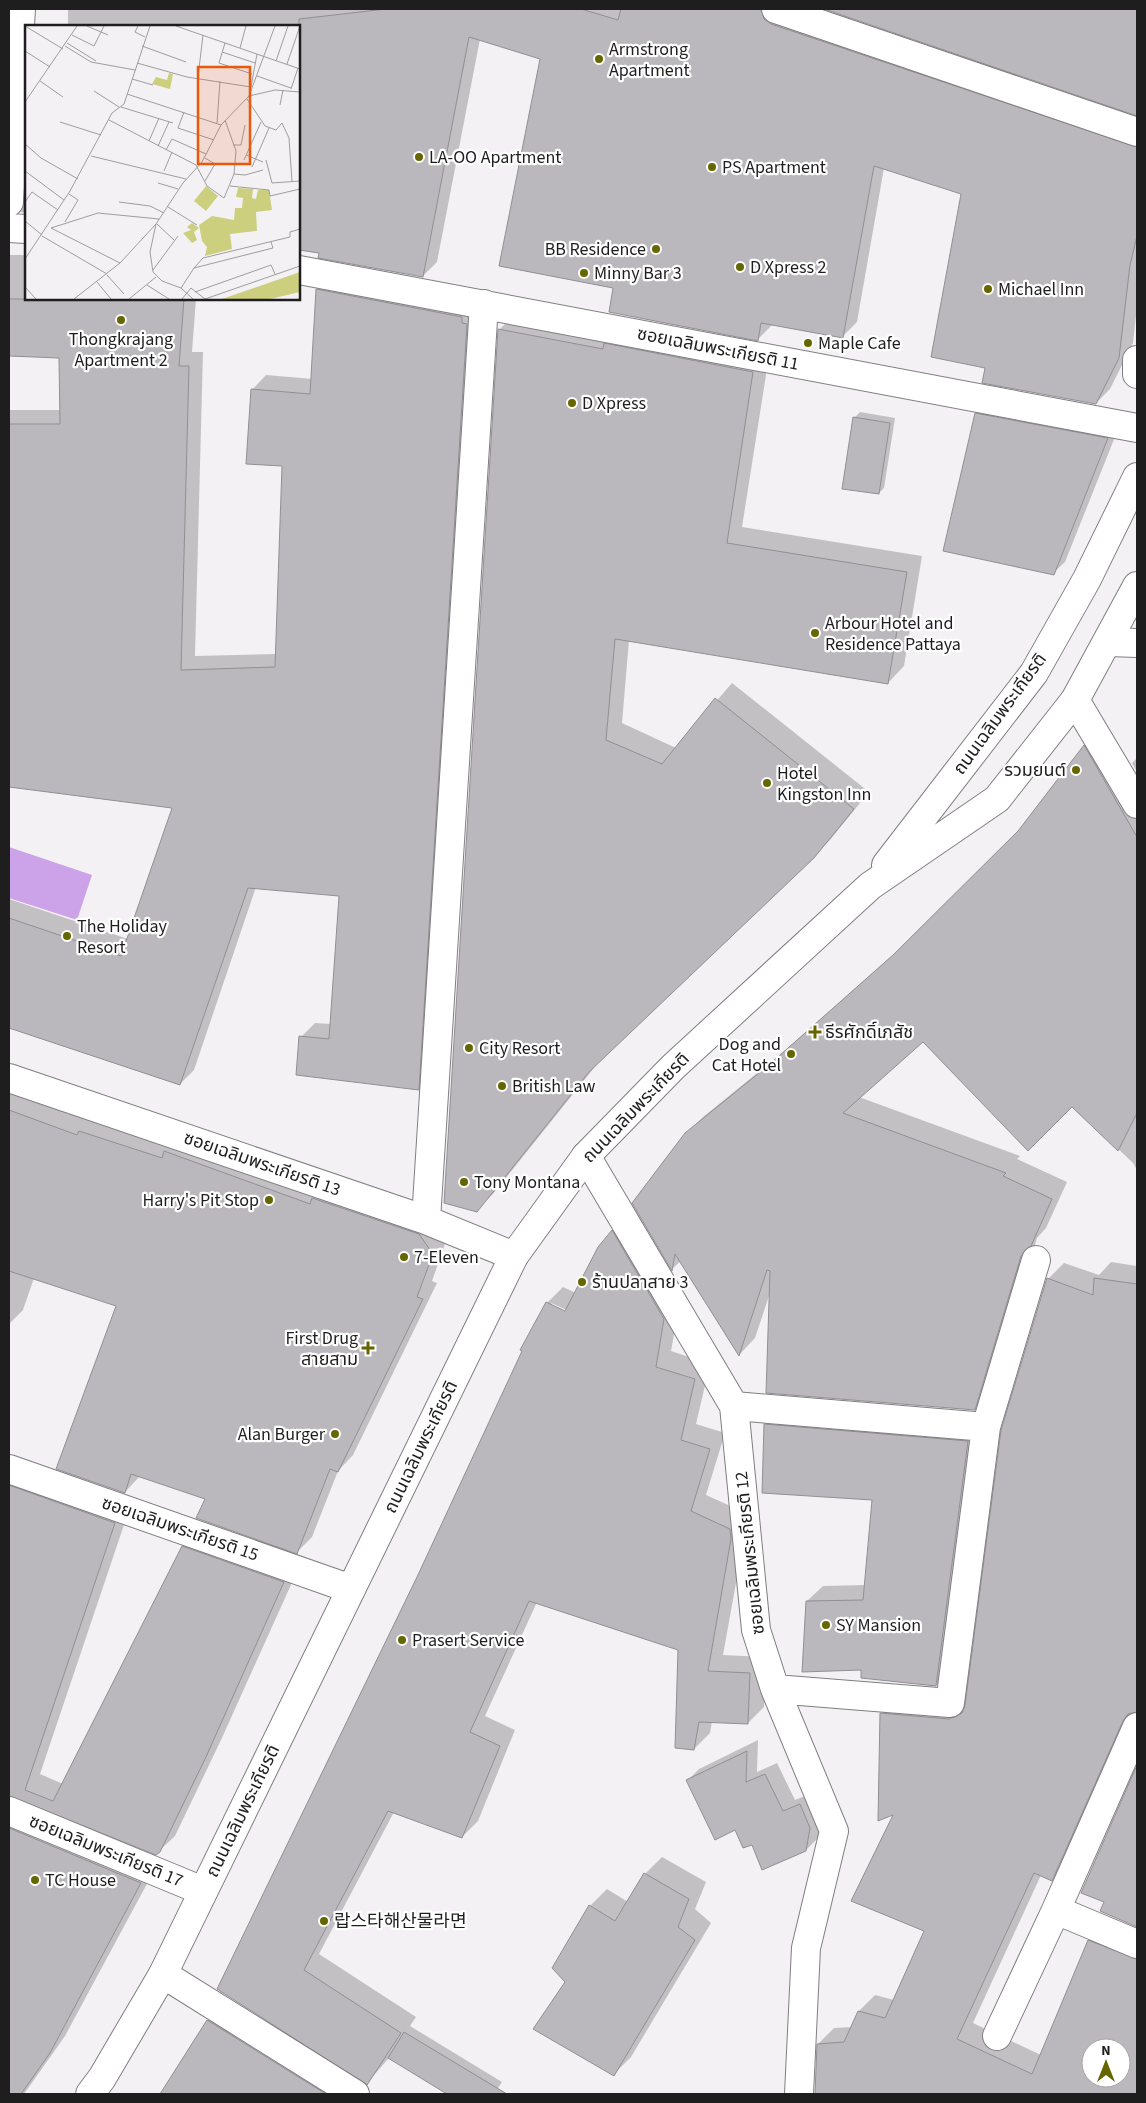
<svg xmlns="http://www.w3.org/2000/svg" width="1146" height="2103" font-family="'Source Sans 3','Noto Sans KR','Noto Sans Thai',sans-serif">
<style>
.water{fill:#cca2e9}
.shadow{fill:#0003;fill-rule:evenodd}
.building{fill:#bab8bc;stroke:#918f93;fill-rule:evenodd}
.lines{fill:none;stroke-linecap:round;stroke-linejoin:round}
.minor-casing{stroke:#807e82;stroke-width:30}
.major-casing{stroke:#807e82;stroke-width:30}
.minor{stroke:#fff;stroke-width:28}
.major{stroke:#fff;stroke-width:28}
.poi-dot{fill:#656600;stroke:#fff;stroke-width:2}
.labels{text-anchor:middle;dominant-baseline:central;stroke-width:4.5;stroke-linejoin:round;paint-order:stroke}
.poi-label{font-size:18px;fill:#1e1e1f;stroke:#fff;text-anchor:start}
.street-label{font-size:18px;fill:#1e1e1f;stroke:#fff}
.inset-road{fill:none;stroke:#9e9d9f;stroke-width:1}
.view{fill:#e8590c;fill-opacity:0.15;stroke:#e8590c;stroke-width:2.5}
.inset-edge{fill:none;stroke:#1e1e1f;stroke-width:2.5}
</style>
<rect width="100%" height="100%" fill="#f4f1f5"/>
<path class="water" d="M9,847L92,875L77,920L9,898Z"/>
<path class="shadow" d="M68,9H784L1137,130V306L1133,343L1110,389L1096,403L987,367L963,194L884,168L857,322L842,337L772,325L758,339L614,287L541,59L480,39L437,262L423,276L299,249V26H68Z
M828,9H1137V114Z
M26,197V213L21,212Z
M9,255H26V299H196L192,352H203L195,656L276,654L284,465L252,390L266,375L313,379L318,290L332,275L476,303L432,1074L418,1089L301,1037L315,1023L331,1024L340,895L256,887L194,1070L180,1084L9,1026V899L128,939L173,806L9,785V410H61L60,356L9,355Z
M515,314L769,356L742,527L922,556L904,666L888,683L629,640L622,723L676,748L732,683L869,792L830,840L813,857L602,1058L493,1194L476,1210L499,330Z
M988,402L1119,427L1065,562L1053,573L976,414Z
M860,412L895,418L884,488L879,493L854,418Z
M1101,731L1137,792V1170L1133,1163L1072,1105L923,1040L859,1097L1020,1156L1017,1159L1067,1182L1046,1228L1037,1238L990,1393L974,1409L770,1293L755,1338L740,1354L681,1261L672,1269L686,1134L703,1117L788,1048L911,939L1019,831L1085,746Z
M1137,758V772L1132,763Z
M9,1089L447,1238L432,1281L437,1283L353,1455L338,1471L312,1537L297,1552L207,1499L140,1476L125,1492L118,1305L34,1278L23,1310L9,1324Z
M628,1215L680,1302L671,1351L710,1364L696,1424L725,1433L706,1495L746,1513L747,1522L723,1655L766,1657L764,1707L748,1723L712,1721L710,1733L694,1749L680,1649L537,1602L485,1716L515,1730L478,1821L462,1837L394,1812L319,1954L416,2017L410,2026L502,2082L494,2094H449L389,2058L367,2083L219,1989L418,1578L547,1303L563,1287L576,1293L600,1248ZM551,1303L571,1312L570,1314L551,1305Z
M1111,1262L1137,1266V1711L1135,1710L1068,1863L1051,1879L1041,1875L973,2023L1041,2055L1089,1941L1105,1925L1137,1938V2094H818V2044L834,2028L852,2027L859,2011L875,1995L894,2000L926,1930L896,1812L881,1714L898,1697L967,1703L1048,1279L1064,1263L1099,1275ZM1091,2048H1121V2078H1091Z
M781,1409L983,1426L951,1670L936,1685L863,1669L807,1601L823,1586L865,1585L873,1499L766,1425Z
M9,1464L130,1507L40,1774L63,1784L183,1547L198,1531L299,1567L221,1740L175,1836L159,1851L15,1795H9Z
M758,1740L757,1772L777,1763L795,1800L812,1793L821,1816L818,1838L806,1850L752,1843L688,1780L699,1769Z
M1137,1768V1926L1101,1911L1105,1901L1082,1892Z
M9,1798L156,1867L65,2036L24,2094H9Z
M662,1857L706,1882L695,1909L711,1923L631,2057L614,2074L567,1981L590,1906L607,1889L628,1902L645,1874Z
M224,2005L365,2094H161L208,2020Z"/>
<path class="building" d="M386,9H581L618,20L621,9H761L764,19L771,24L1137,147V236L1130,265L1119,358L1096,404L982,383L985,368L931,357L961,194L874,166L843,338L761,323L758,341L609,312L613,288L499,266L540,59L469,37L423,277L318,258L319,253L299,250V19Z
M824,9H1137V116Z
M316,289L462,317V323L467,324L419,1090L296,1075L299,1036L329,1039L339,896L248,888L180,1085L9,1028V918L121,956L172,808L9,787V424H60L59,358L9,356V299H184L179,366H189L181,670L275,667L282,466L246,464L251,389L310,394Z
M498,329L603,349L604,343L753,372L727,543L907,572L888,684L615,639L606,740L662,764L715,698L854,809L814,858L589,1072L477,1212L444,1203Z
M975,413L1108,438L1054,575L943,551Z
M853,417L890,423L879,494L842,489Z
M1084,745L1137,837V1113L1118,1151L1072,1107L1028,1151L923,1042L843,1113L1006,1173L1003,1176L1052,1199L1031,1246L1021,1256L975,1410L766,1393L770,1271L767,1270L739,1356L675,1254L672,1271L632,1203L685,1133L770,1064L893,955L1018,831Z
M9,1110L77,1135L79,1131L162,1158L164,1151L310,1204L312,1198L419,1234L433,1254L417,1297L423,1299L338,1472L330,1469L297,1554L196,1518L205,1499L131,1474L125,1493L56,1469L116,1306L9,1271Z
M612,1230L664,1319L656,1367L695,1379L681,1440L710,1449L691,1511L730,1529L731,1539L708,1671L750,1673L748,1724L699,1722L694,1750L675,1748L678,1650L529,1601L470,1732L500,1746L462,1838L388,1811L304,1970L401,2033L367,2085L217,1989L417,1577L522,1351L520,1350L546,1302L565,1311L598,1247Z
M1047,1278L1093,1295L1094,1278L1137,1284V1712L1128,1714L1123,1721L1052,1881L1034,1873L957,2039L1032,2074L1088,1940L1137,1959V2094H815L817,2044L844,2042L858,2011L885,2018L924,1931L851,1901L893,1815L878,1821L880,1713L949,1719L962,1713L965,1705L1001,1430ZM1091,2048H1121V2078H1091Z
M764,1424L968,1441L936,1686L861,1678V1670L802,1672L806,1601L863,1600L872,1500L762,1493Z
M9,1485L115,1523L25,1790L53,1801L182,1546L284,1582L206,1757L160,1852L156,1855L9,1796Z
M747,1751L746,1782L765,1774L783,1811L800,1804L810,1828L806,1851L762,1870L752,1845L743,1848L735,1830L715,1840L686,1780Z
M1137,1765V1927L1100,1911L1104,1902L1081,1893Z
M9,1828L141,1883L50,2053L21,2094H9Z
M644,1873L689,1899L678,1927L695,1940L614,2076L533,2029L565,1982L552,1968L589,1905L615,1921Z
M207,2020L326,2094H160Z
M404,2032L507,2094H447L388,2058Z"/>
<g class="lines">
<defs>
<path id="minor" d="M776,9L1137,132
M9,202L21,9
M9,228L26,229
M299,270L1137,428
M1137,360V374
M1109,642L1137,643
M1075,700L1137,804
M9,1078L426,1220L514,1256
M586,1156L734,1406L756,1630L775,1689L834,1831L806,1948L799,2094
M426,1220L484,304
M734,1406L986,1427
M9,1469L351,1589
M775,1689L950,1703L986,1427L1036,1260
M9,1811L203,1891
M1056,1910L1137,1944
M163,1974L355,2094
M997,2036L1056,1910L1137,1727"/>
<path id="major" d="M886,865L1034,673L1087,579L1137,477
M90,2094L102,2078L163,1974L514,1256L586,1156L673,1067L870,886L997,799L1075,700L1137,586"/>
</defs>
<use href="#minor" class="minor-casing"/>
<use href="#major" class="major-casing"/>
<use href="#minor" class="minor"/>
<use href="#major" class="major"/>
</g>
<g class="poi-dot">
<circle cx="599" cy="59" r="5"/>
<circle cx="419" cy="157" r="5"/>
<circle cx="712" cy="167" r="5"/>
<circle cx="656" cy="249" r="5"/>
<circle cx="740" cy="267" r="5"/>
<circle cx="584" cy="273" r="5"/>
<circle cx="988" cy="289" r="5"/>
<circle cx="121" cy="320" r="5"/>
<circle cx="808" cy="343" r="5"/>
<circle cx="572" cy="403" r="5"/>
<circle cx="815" cy="633" r="5"/>
<circle cx="1076" cy="770" r="5"/>
<circle cx="767" cy="783" r="5"/>
<circle cx="67" cy="936" r="5"/>
<path d="M812.5 1024.5h5v5h5v5h-5v5h-5v-5h-5v-5h5z"/>
<circle cx="469" cy="1048" r="5"/>
<circle cx="791" cy="1054" r="5"/>
<circle cx="502" cy="1086" r="5"/>
<circle cx="464" cy="1182" r="5"/>
<circle cx="269" cy="1200" r="5"/>
<circle cx="404" cy="1257" r="5"/>
<circle cx="582" cy="1282" r="5"/>
<path d="M365.5 1340.5h5v5h5v5h-5v5h-5v-5h-5v-5h5z"/>
<circle cx="335" cy="1434" r="5"/>
<circle cx="826" cy="1625" r="5"/>
<circle cx="402" cy="1640" r="5"/>
<circle cx="35" cy="1880" r="5"/>
<circle cx="324" cy="1921" r="5"/>
</g>
<g class="labels">
<g class="poi-label">
<text x="609" y="49">Armstrong<tspan x="609" dy="21">Apartment</tspan></text>
<text x="429" y="157">LA-OO Apartment</text>
<text x="722" y="167">PS Apartment</text>
<text x="646" y="249" text-anchor="end">BB Residence</text>
<text x="750" y="267">D Xpress 2</text>
<text x="594" y="273">Minny Bar 3</text>
<text x="998" y="289">Michael Inn</text>
<text x="121" y="339" text-anchor="middle">Thongkrajang<tspan x="121" dy="21">Apartment 2</tspan></text>
<text x="818" y="343">Maple Cafe</text>
<text x="582" y="403">D Xpress</text>
<text x="825" y="623">Arbour Hotel and<tspan x="825" dy="21">Residence Pattaya</tspan></text>
<text x="1066" y="770" text-anchor="end">รวมยนต์</text>
<text x="777" y="773">Hotel<tspan x="777" dy="21">Kingston Inn</tspan></text>
<text x="77" y="926">The Holiday<tspan x="77" dy="21">Resort</tspan></text>
<text x="825" y="1032">ธีรศักดิ์เภสัช</text>
<text x="781" y="1044" text-anchor="end">Dog and<tspan x="781" dy="21">Cat Hotel</tspan></text>
<text x="479" y="1048">City Resort</text>
<text x="512" y="1086">British Law</text>
<text x="474" y="1182">Tony Montana</text>
<text x="259" y="1200" text-anchor="end">Harry's Pit Stop</text>
<text x="414" y="1257">7-Eleven</text>
<text x="592" y="1282">ร้านปลาสาย 3</text>
<text x="358" y="1338" text-anchor="end">First Drug<tspan x="358" dy="21">สายสาม</tspan></text>
<text x="325" y="1434" text-anchor="end">Alan Burger</text>
<text x="836" y="1625">SY Mansion</text>
<text x="412" y="1640">Prasert Service</text>
<text x="45" y="1880">TC House</text>
<text x="334" y="1921">랍스타해산물라면</text>
</g>
<g class="street-label">
<text transform="translate(718 349) rotate(11)">ซอยเฉลิมพระเกียรติ 11</text>
<text transform="translate(1000 714) rotate(-54)">ถนนเฉลิมพระเกียรติ</text>
<text transform="translate(636 1108) rotate(-46)">ถนนเฉลิมพระเกียรติ</text>
<text transform="translate(262 1164) rotate(19)">ซอยเฉลิมพระเกียรติ 13</text>
<text transform="translate(421 1447) rotate(-64)">ถนนเฉลิมพระเกียรติ</text>
<text transform="translate(180 1529) rotate(19)">ซอยเฉลิมพระเกียรติ 15</text>
<text transform="translate(750 1553) rotate(-96)">ซอยเฉลิมพระเกียรติ 12</text>
<text transform="translate(243 1811) rotate(-64)">ถนนเฉลิมพระเกียรติ</text>
<text transform="translate(106 1851) rotate(22)">ซอยเฉลิมพระเกียรติ 17</text>
</g>
</g>
<g transform="translate(25 25)">
<rect width="275" height="275" fill="#f4f1f5"/>
<path d="M144,48L148,49L145,64L127,59L131,52L142,55ZM181,161L193,171L181,186L169,176ZM213,163L228,164L227,173L231,174L233,165H244L247,185L231,187L232,206L205,209L207,224L180,231L182,222L177,216L174,200L187,191L209,195L210,183H217L218,173L211,172ZM167,198L174,203L169,207L172,215L167,218L158,208L166,205L162,202ZM275,247V267L245,274H197Z" fill="#cccf7d"/>
<path class="inset-road" d="M0,1L38,24M62,1L83,10M113,1L110,7L120,12M151,1L275,44M47,10L69,21L79,1M42,18L71,36M200,18L194,38L227,49M40,21L66,37L110,45M117,21L161,37M215,23L221,1M0,26L25,42M197,27L230,38M251,36L263,1M112,38L162,52L226,62L232,29M262,39L275,1M232,51L266,63M173,52L178,10M107,54L128,60M15,56L38,72M266,64L273,43M69,66L94,82M102,69L196,100M224,71L250,65L275,67M222,74L240,101L251,105L257,98L264,113L267,157M0,77L52,1M255,80L258,65M96,82L148,98M159,87L153,103L189,115M84,95L171,140L182,161L199,173L209,149L211,126L200,95M35,97L76,110M192,98L195,56M124,116L134,93M0,119L16,133L53,154M208,120H216L220,100M133,121L144,97M141,125L147,114L181,129M221,130L238,137M66,131L161,154M219,135L236,97M241,135L247,158L275,156M227,142L244,103M0,146L39,175M139,146L147,127M209,149L220,150L238,145M180,156L190,139L180,133M133,158L153,164M205,161L244,165L245,171L275,164M0,177L7,167L33,185M94,177L125,181L139,188M143,182L172,200M0,196L17,210M40,197L53,175L44,169M131,199L125,227L128,247L137,256L156,263L168,274M132,199L149,215M26,203L73,188L134,194M26,203L95,238M17,211L82,249M0,234L45,166L87,88L99,79L125,1M169,243L178,233L265,212V207L275,204M128,245L153,211M82,250L99,269M72,257L86,274M122,260L144,274M0,262L11,274M156,263L169,243L248,223L246,217M170,267L246,240L250,249M49,274L95,238L131,199L158,158L177,137L196,100L224,71L250,1M104,274L131,252M157,274L166,263L180,274M180,274L275,241"/>
<path class="view" d="M173,42H225V139H173Z"/>
<rect width="275" height="275" class="inset-edge"/>
</g>
<rect width="1146" height="2103" fill="none" stroke="#1e1e1f" stroke-width="20"/>
<g transform="translate(1106 2063)"><circle r="24" fill="#ffffff" stroke="#a5a5a5"/>
<path d="M0-4L9 19L0 12L-9 19Z" fill="#656600"/>
<text y="-8" font-size="14" font-weight="bold" text-anchor="middle" fill="#1e1e1f">N</text>
</g>
</svg>
